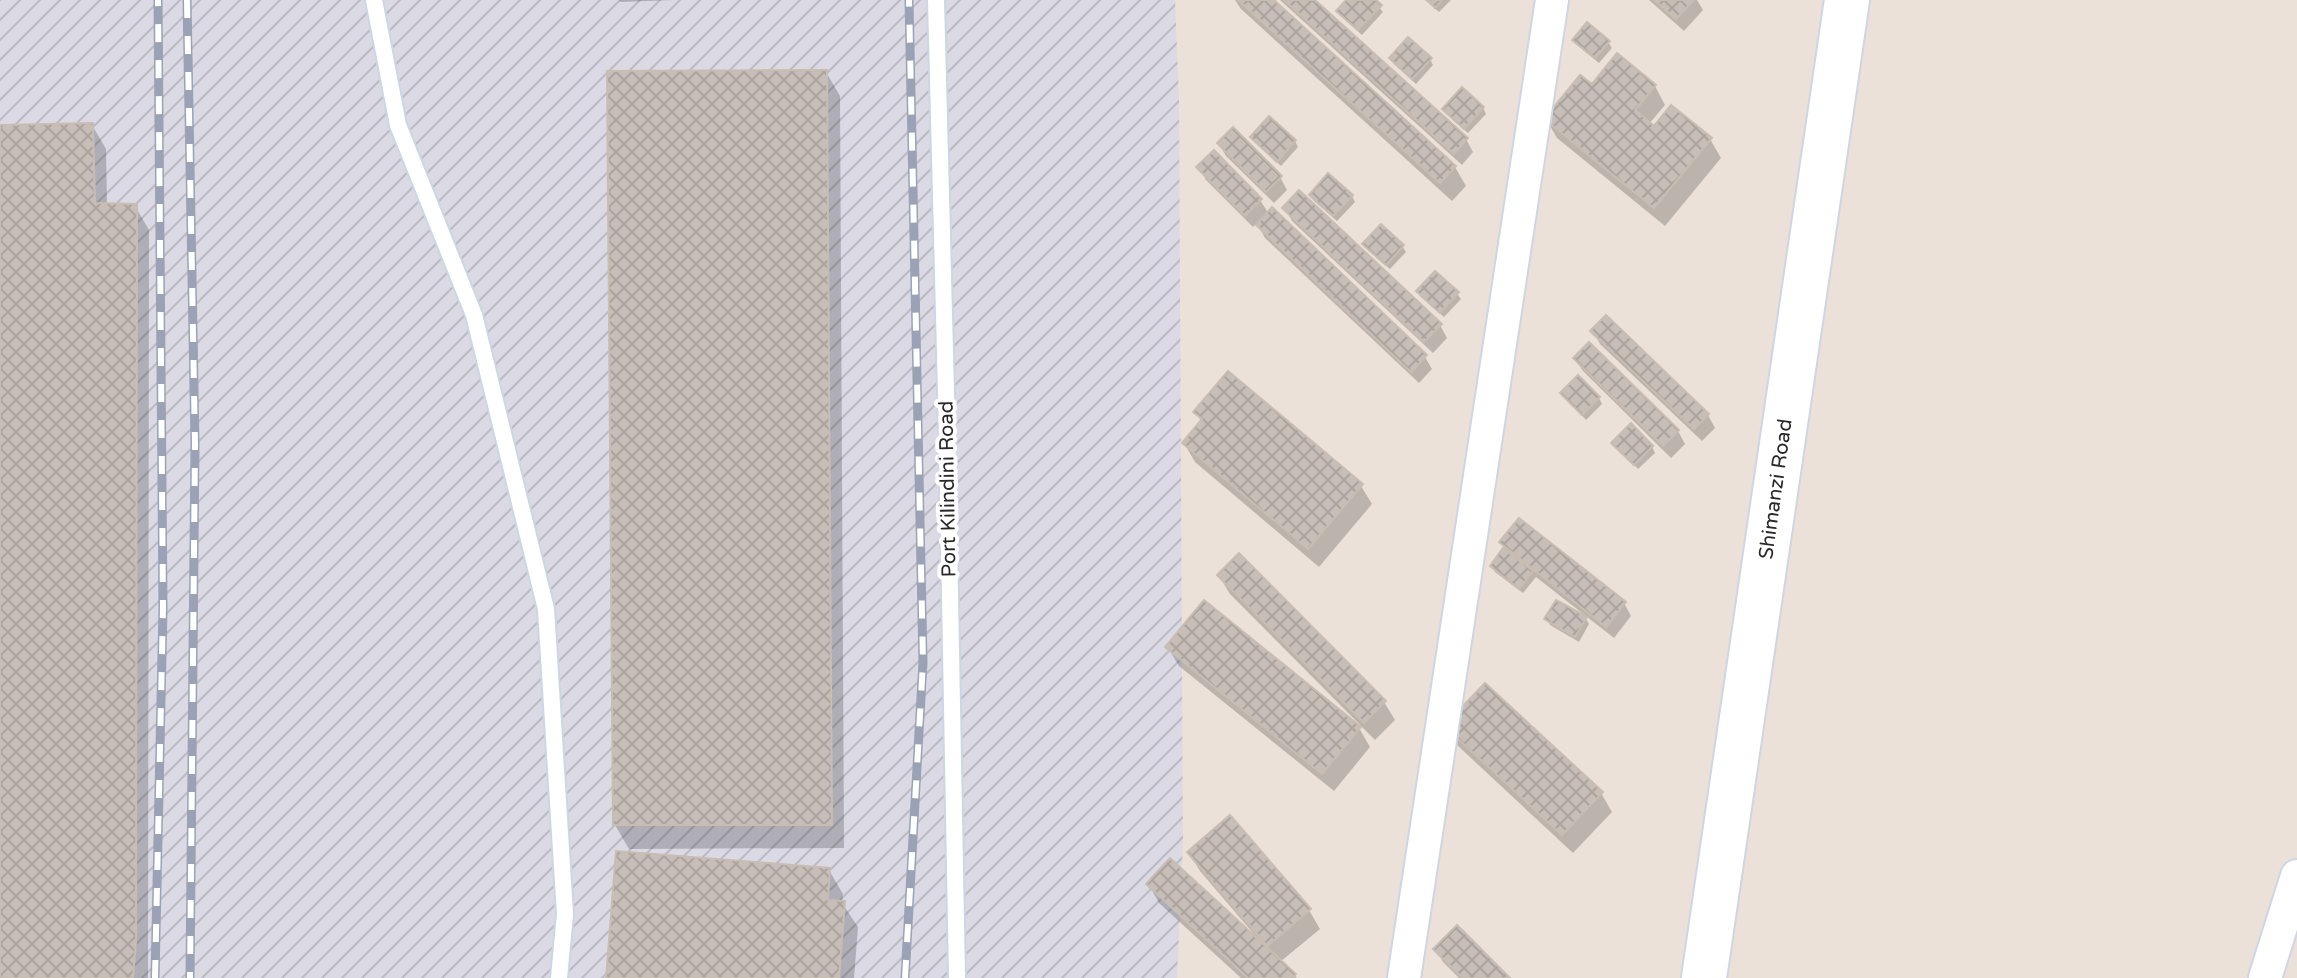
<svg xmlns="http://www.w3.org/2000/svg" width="2297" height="978" font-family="'Varela Round',sans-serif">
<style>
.industrial{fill:url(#industrial-furrows)}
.shadow{fill:#0003}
.building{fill:url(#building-cross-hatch);stroke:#c8bdb2;stroke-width:2}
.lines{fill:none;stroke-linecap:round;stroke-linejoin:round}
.lane-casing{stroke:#ced5e3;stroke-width:20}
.street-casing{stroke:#ced5e3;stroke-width:36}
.secondary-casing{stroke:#ced5e3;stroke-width:48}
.lane{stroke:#fff;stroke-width:16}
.street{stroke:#fff;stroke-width:32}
.secondary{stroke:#fff;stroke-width:44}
.rail-casing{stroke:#9ba2b5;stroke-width:9}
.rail{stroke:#fff;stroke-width:6;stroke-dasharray:18;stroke-linecap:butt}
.labels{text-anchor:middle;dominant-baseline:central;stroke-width:8;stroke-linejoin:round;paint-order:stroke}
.street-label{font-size:20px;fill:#282828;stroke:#fff}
</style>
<defs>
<pattern id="industrial-furrows" width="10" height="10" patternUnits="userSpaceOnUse" patternTransform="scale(2)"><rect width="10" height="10" fill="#dbdae4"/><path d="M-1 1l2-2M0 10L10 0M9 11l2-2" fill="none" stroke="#bcbbc4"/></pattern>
<pattern id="building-cross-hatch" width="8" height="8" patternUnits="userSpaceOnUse" patternTransform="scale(2)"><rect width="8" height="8" fill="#c7beb8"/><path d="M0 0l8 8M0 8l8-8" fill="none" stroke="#aba39e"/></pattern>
</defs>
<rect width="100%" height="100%" fill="#ece1d8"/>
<path class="industrial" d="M0,0H1175L1179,98L1183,843L1177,978H0Z"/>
<path class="shadow" d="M619,0H674L621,2Z
M1235,0H1271L1455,167L1466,186L1452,201L1241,9Z
M1280,0H1312L1466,139L1473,152L1462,165Z
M1349,0H1373L1383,12L1362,35L1342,17L1338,11Z
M1425,0H1451L1439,12Z
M1649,0H1697L1703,10L1684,31Z
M1575,40L1608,42L1612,48L1599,63L1578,46Z
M1391,58L1430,59L1433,65L1416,84L1394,64Z
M826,72L840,96L844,848L629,849L615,825Z
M1655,86L1665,105L1649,124L1654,128L1710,139L1721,158L1665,226L1557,138L1546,119L1592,87Z
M1483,108L1486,114L1468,133L1448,115L1445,109Z
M92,125L106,149L107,206H135L149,230L148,978H0V127Z
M1252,137L1295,141L1298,147L1281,166L1256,143Z
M1219,144L1280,177L1287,190L1274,203L1226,156Z
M1199,167L1260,200L1269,214L1425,357L1432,369L1419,383L1265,238L1257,223L1253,227L1206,180Z
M1311,195L1352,196L1355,202L1337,221L1314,201Z
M1285,208L1440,325L1447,338L1433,353L1292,221Z
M1365,244L1402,246L1406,252L1390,269L1368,250Z
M1418,291L1457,294L1461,299L1444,317L1421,297Z
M1593,331L1708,415L1715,428L1702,441L1600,344Z
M1575,359L1678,431L1685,444L1671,458L1583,371Z
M1562,394L1599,398L1602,404L1586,420Z
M1196,412L1361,486L1372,504L1319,567L1195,462L1184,443L1202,423Z
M1614,443L1652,447L1655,453L1638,469Z
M1502,542L1624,603L1631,616L1614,638L1536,577L1523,593L1495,572L1492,566L1505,549Z
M1219,576L1384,702L1395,720L1375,740L1230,594Z
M1585,617L1589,624L1579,642L1550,625L1547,619Z
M1168,648L1359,728L1370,747L1334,791L1179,666Z
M1446,727L1601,793L1612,812L1573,853L1457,745Z
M1189,853L1309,910L1320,929L1280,962L1297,978H1241L1159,903L1149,885L1251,935L1253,933L1200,871Z
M829,870L843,894L842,903L858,927L854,978H608Z
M1436,949L1507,978H1459L1443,962Z"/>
<path class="building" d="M1238,0H1274L1456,166L1440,183Z
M1284,0H1315L1468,138L1454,154Z
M1346,0H1376L1382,5L1358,30L1336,11Z
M1427,0H1442L1435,8Z
M1654,0H1694L1676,19Z
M1587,22L1610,41L1595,58L1572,40Z
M1408,37L1432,58L1412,79L1389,58Z
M1617,53L1656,85L1635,110L1654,126L1671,105L1712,138L1654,208L1544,119L1580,75L1592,84Z
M827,70L832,825H613L607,71Z
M1462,87L1484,107L1464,129L1442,109Z
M1269,116L1296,140L1277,162L1250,137Z
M93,123L95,203L137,204L136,941L133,978H0V125Z
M1233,127L1282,176L1266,192L1217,143Z
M1214,150L1262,199L1245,216L1196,167Z
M1328,173L1353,195L1333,216L1309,195Z
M1299,190L1442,324L1424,342L1282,208Z
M1272,207L1427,355L1411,372L1256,225Z
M1381,224L1404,245L1386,265L1362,244Z
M1435,271L1459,292L1440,313L1416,291Z
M1606,315L1709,414L1694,429L1590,331Z
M1589,342L1679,430L1663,446L1573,358Z
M1228,371L1363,484L1308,549L1182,443L1202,419L1193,412Z
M1578,375L1600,397L1582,415L1560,393Z
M1631,423L1653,446L1634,465L1611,443Z
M1519,518L1626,602L1606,627L1499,542Z
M1503,548L1533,571L1519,589L1490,566Z
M1239,553L1386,701L1364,723L1217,575Z
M1204,600L1361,727L1322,774L1165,647Z
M1556,600L1587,617L1575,637L1544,619Z
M1485,683L1603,792L1562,835L1444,726Z
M1230,815L1311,909L1267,946L1187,852Z
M616,851L830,868L828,900L845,901L839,978H606Z
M1170,858L1296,974L1293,978H1248L1146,884Z
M1457,925L1510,978H1462L1433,949Z"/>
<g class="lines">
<defs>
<path id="lane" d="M374,0L398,125L474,315L546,609L565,914L559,978
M936,0L947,432L957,978"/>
<path id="street" d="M1404,978L1552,0
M2265,978L2297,876"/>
<path id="secondary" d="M1704,978L1847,0"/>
</defs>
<use href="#lane" class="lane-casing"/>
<use href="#street" class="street-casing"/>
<use href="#secondary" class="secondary-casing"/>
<use href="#lane" class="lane"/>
<use href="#street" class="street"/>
<use href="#secondary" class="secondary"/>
<defs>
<path id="rail" d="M187,0L195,444L190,978
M155,978L163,608L158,0
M905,978L923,662L909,0"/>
</defs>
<use href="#rail" class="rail-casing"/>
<use href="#rail" class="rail"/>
</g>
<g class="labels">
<g class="street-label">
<text transform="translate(948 489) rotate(-91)">Port Kilindini Road</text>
<text transform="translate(1776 489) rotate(-82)">Shimanzi Road</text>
</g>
</g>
</svg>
